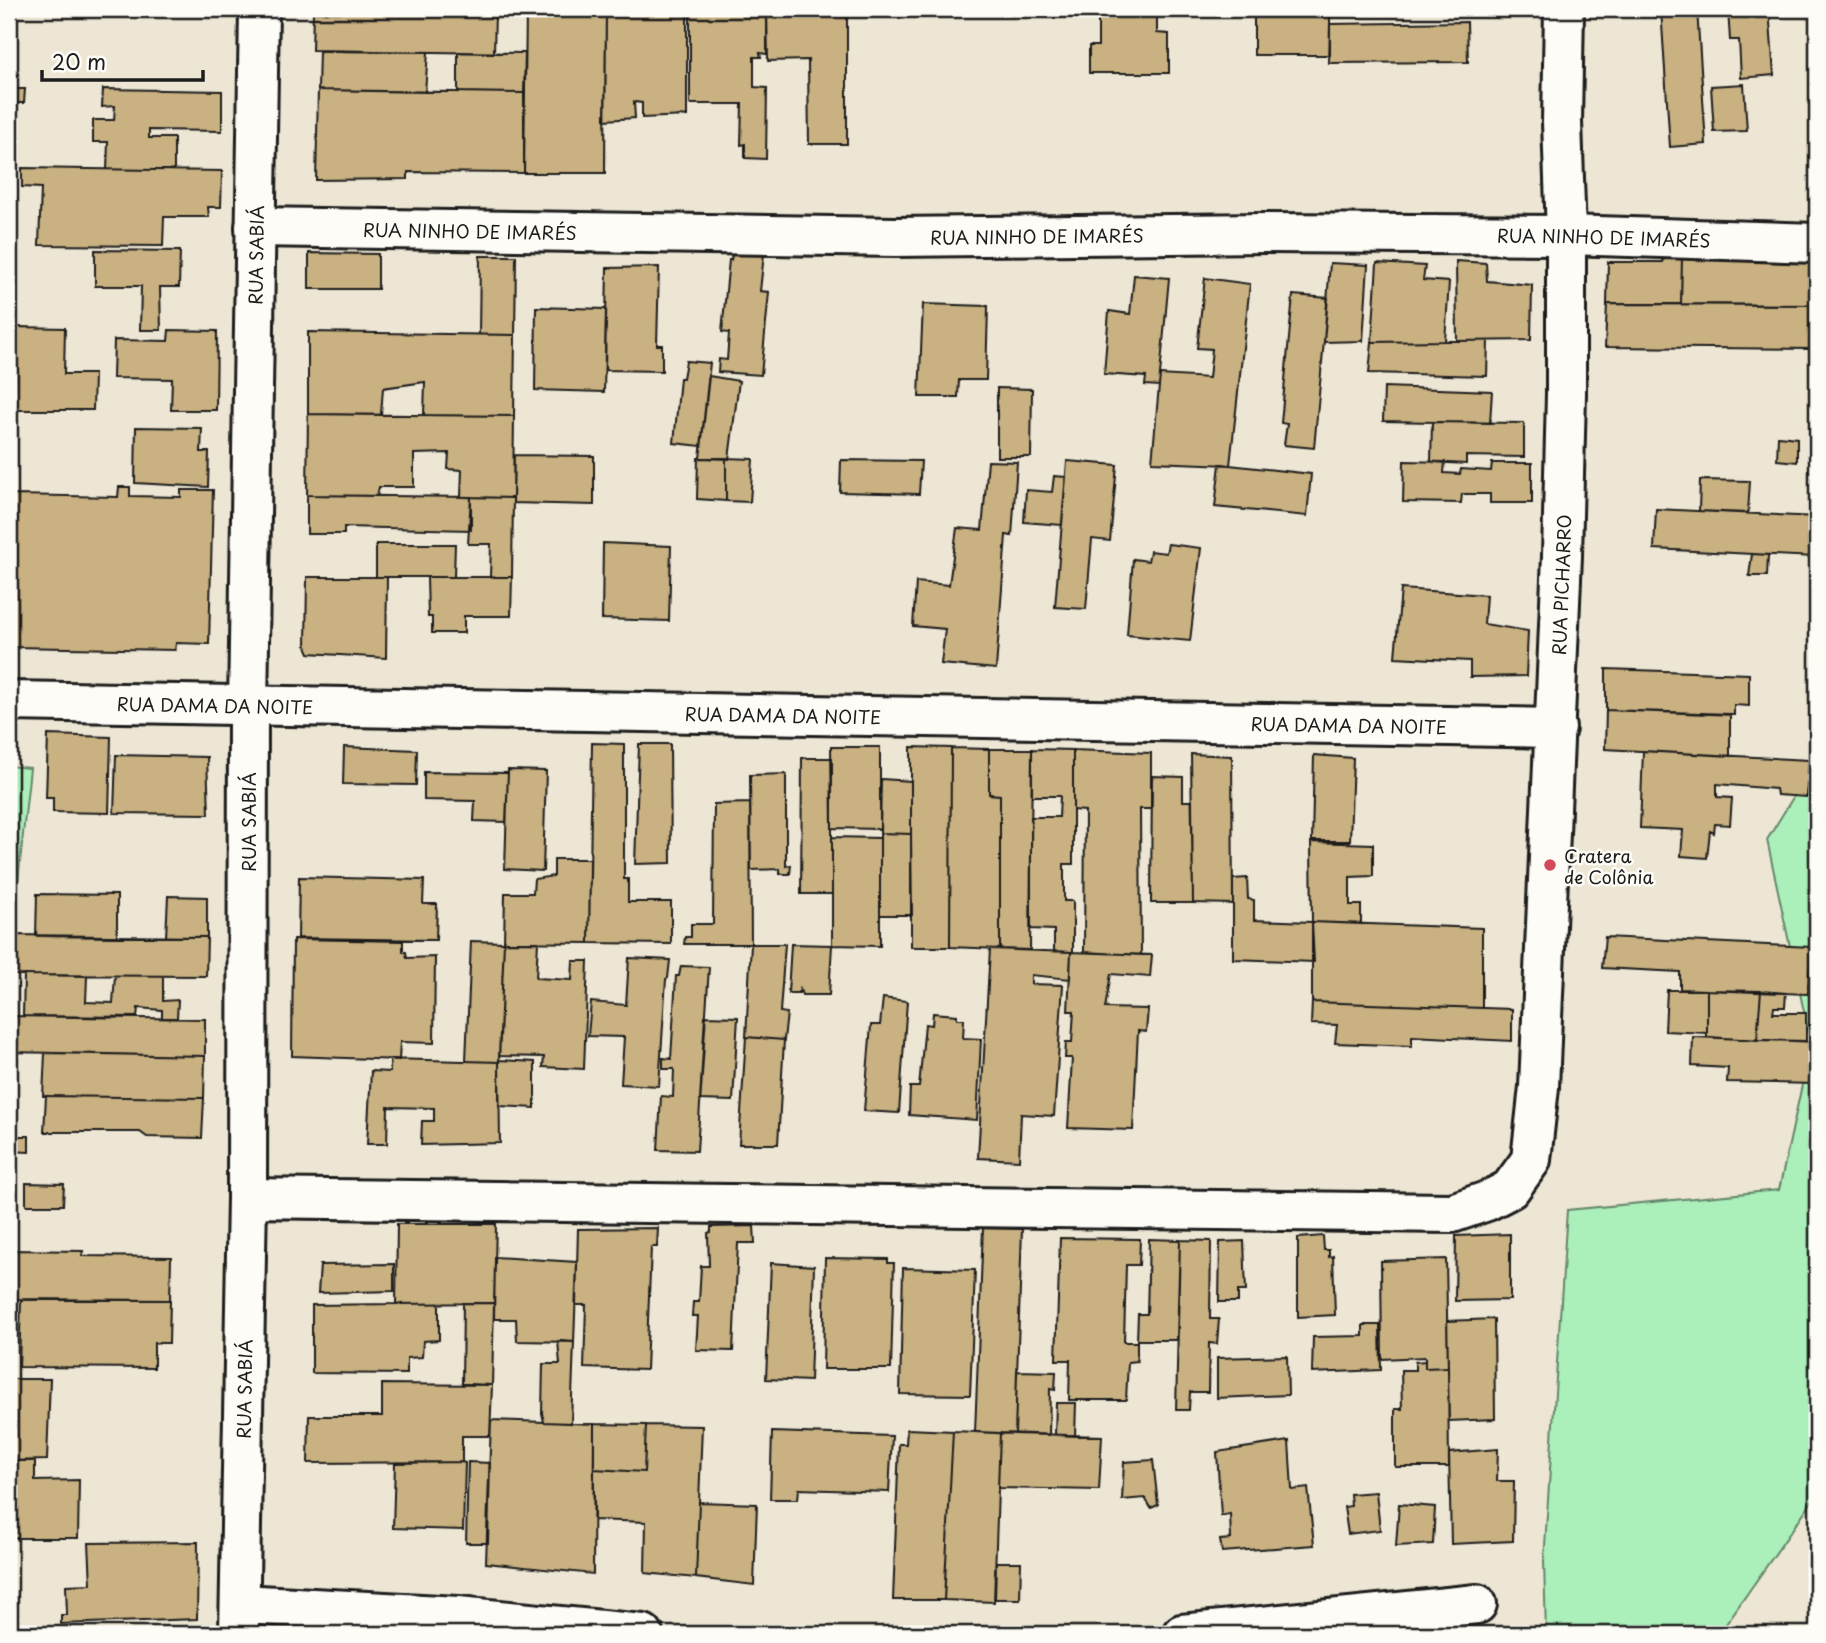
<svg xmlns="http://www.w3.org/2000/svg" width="1826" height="1643" font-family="'Playpen Sans',sans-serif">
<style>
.green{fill:#abefba;stroke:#64866b;stroke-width:2}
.building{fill:#c9b181;stroke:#1c1c1c;stroke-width:2}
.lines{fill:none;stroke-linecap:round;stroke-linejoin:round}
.street-casing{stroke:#1c1c1c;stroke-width:44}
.street{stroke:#fdfcf7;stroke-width:38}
.poi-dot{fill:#d1495b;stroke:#fdfcf7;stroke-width:2.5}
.labels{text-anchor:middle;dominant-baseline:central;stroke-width:5;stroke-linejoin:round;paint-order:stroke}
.street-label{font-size:18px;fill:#1c1c1c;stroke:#fdfcf7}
.poi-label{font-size:18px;fill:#1c1c1c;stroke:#fdfcf7;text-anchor:start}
</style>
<rect width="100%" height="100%" fill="#ede6d4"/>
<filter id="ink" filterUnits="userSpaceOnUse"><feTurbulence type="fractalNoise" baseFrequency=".0143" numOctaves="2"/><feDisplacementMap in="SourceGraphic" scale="14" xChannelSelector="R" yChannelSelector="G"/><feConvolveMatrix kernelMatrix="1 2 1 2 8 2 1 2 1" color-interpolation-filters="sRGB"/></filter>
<g filter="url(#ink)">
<path class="green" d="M1817,758V1494L1719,1634H1546L1544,1561L1567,1210L1779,1190L1811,1044L1767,840Z
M9,766L30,768L9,967Z"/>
<path class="building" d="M379,9H526V14L379,12Z
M526,9H606L605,173H524Z
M606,9H687V116L642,118V103L634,102L635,118L605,120Z
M694,9H743L754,12L755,16L767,17V54L760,53L761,57H754V87L767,88L766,159L745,158V144L741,145L742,104H690V10Z
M767,9H847V144H809L808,60L768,61Z
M1098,9H1169L1157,11V33L1169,34V73H1089V46H1098Z
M1254,9H1330V55H1254Z
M1661,9H1697L1706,144L1670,147Z
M1728,9H1769L1774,75L1741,78L1739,40H1730Z
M313,12L495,13L494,53L312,50Z
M1467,22L1468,62L1329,63L1330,24Z
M319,51L428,52L425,92L318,90Z
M458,52L525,53L524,93L458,92Z
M1744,84L1747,131L1714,132L1711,86Z
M9,89H25L24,103H10L9,122Z
M103,89L222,91V131L149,130V138H174V170H107L108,142H93V120H114L115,106L102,107Z
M318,90L524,93V173L408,172V179L316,180Z
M22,168L222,171L221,207H208L209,217H164L163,246L39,245L41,188L22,187Z
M95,250L180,251L179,287H160L161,330H140L141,286H95Z
M733,250L764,254L760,291L769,292L761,375L718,372L719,359L727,360L729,333L722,332L729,260H731Z
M309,253L378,254V289H309Z
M480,256H516L515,335H479Z
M1664,258H1682L1681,304H1607L1608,262H1663Z
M1682,258L1813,263L1811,305L1681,304Z
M1456,261L1486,263L1487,281L1532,285L1531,340L1457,341Z
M1330,263L1368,265L1363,341L1324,342Z
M1377,263L1425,266L1423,280L1449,282L1445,341L1372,342Z
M659,267L657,345H662V371L605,370L607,268Z
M1134,275L1169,278L1159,386L1145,385L1146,377L1104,374L1109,311L1130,314Z
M1205,278L1250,284L1230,465L1152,462L1160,375L1209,378L1212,349L1197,348Z
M1293,295L1328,298L1314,448L1284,445L1287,424L1281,423Z
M923,304L988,306L986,380H959L958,397H919Z
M1607,304L1811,305L1810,349L1605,347Z
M536,307L606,309L604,392L535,390Z
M1811,313H1817V450H1813L1817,333H1811Z
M17,327L65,328L64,374H94L93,410H14Z
M169,330L217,331L216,410H171L172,379L113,378L114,340L168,341Z
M308,332L515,335L514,416L424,415L425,382L383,388L381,415L308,414Z
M9,333H17L14,410H9Z
M1445,341H1488L1487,376L1369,373L1372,342Z
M686,361L710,363L701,446L674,443L680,378H683Z
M709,376L739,381L729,459L700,458Z
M1384,387L1492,391L1490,423L1383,421Z
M997,388L1032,389L1031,457H997Z
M308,414L514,416L513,498L461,497L462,470L448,469L449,453L414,454V487H379L377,496L307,495Z
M1432,422L1524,423V457L1466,456V464L1431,462Z
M136,427L202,428L201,452H209L208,487L135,483Z
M1778,436L1797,438V462L1777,460Z
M514,455L594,456V505L513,503Z
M698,458H726V501L697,499Z
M726,458L753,459L750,502L726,501Z
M841,460L921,461L919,494L840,492Z
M988,461L1017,462L1012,536L1006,535L996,669L941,664L945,629L913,626L916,582L949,585L957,528L982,530Z
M1067,461L1117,465L1110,541L1092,539L1086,609L1055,607Z
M1404,461L1445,462L1444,473L1460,474L1461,469L1491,471L1492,463H1532V503H1490V494H1462L1461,503L1403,502Z
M1220,464L1311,474L1307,516L1215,507Z
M1054,476L1066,477L1062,525L1024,522L1026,490L1052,492Z
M1700,480L1750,481L1748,513L1699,511Z
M119,487H130V496L181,497V490H213L209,644L176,643L175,650L13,647V495L118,497Z
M307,495L471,497V530L344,527V534H307Z
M471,497L513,498L512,577H490L491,544H468Z
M1656,509L1817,517L1815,557L1654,549Z
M603,543L671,546L669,621L602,619Z
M376,544H455L454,577H376Z
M1168,544L1201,548L1190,641L1127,635L1133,559L1148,561L1150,551L1166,553Z
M1752,554L1768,555L1767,576H1749Z
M307,577H387L386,658L309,653L306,646Z
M427,577H512L511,616H464V633H432V617H428Z
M1401,589L1486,595L1484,624L1528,631L1526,676L1470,677V661L1395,657Z
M1606,669L1749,674V706L1734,705V715L1606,710Z
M1606,710L1730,714V756L1605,749Z
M48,735L111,737L109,813L53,812V798H46Z
M592,743L624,744V879H628V902H671V944L589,943Z
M639,744H670L671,863L635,864Z
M344,747L417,750L416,785L343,784Z
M831,747H880V829L832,828Z
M911,747L951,748L950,947H911Z
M951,748L989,749V794L1000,795V949L950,947Z
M989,749H1032L1030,950L1000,949V795L989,794Z
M1032,749L1073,750V864H1064V901H1073V952L1054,951V930L1031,929V817H1059L1060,796H1032Z
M1073,750L1151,753V809H1140L1141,955L1084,952L1085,811L1073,810Z
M1643,751L1809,760L1807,797L1777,795L1776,789L1717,784V797L1732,798L1730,825L1715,824L1714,833L1710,831L1707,858L1681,856L1683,830L1640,828Z
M1191,754L1232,756L1233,904L1193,903Z
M116,755L207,757L209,814L114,813Z
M1314,755L1353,758L1350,841H1312Z
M802,758H832V894H801Z
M508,770L546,771L543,871L505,869Z
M424,772L508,773L506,822L474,821L475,801L424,800Z
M786,774V866L791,865L790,874H780V869L751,870L750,775Z
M1152,776L1183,777V801H1192L1193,903H1151Z
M881,779L911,781V834L880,833Z
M750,803L751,944H684L685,937H691V924H713L714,804Z
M880,833L911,834L912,915H880Z
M832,837L880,838V946L832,945Z
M1311,842L1373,844V876L1350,877V905H1361V924L1312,922Z
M554,859H590L589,943L504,942L505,893H533L534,879L554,876Z
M299,877L424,880L423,904H437L436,940L298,938Z
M1247,878L1248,899L1254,900V920L1312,922L1314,962L1233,959V879Z
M37,894L117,895V937L36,936Z
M168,896L207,897V937H166Z
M1312,922L1482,928V1008L1312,1002Z
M9,935L207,937L206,976L9,975Z
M1605,937L1811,947L1808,994L1680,989V972L1602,968Z
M293,939L403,941V952H406L407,958L435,957L434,1043L400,1042L399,1060L292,1056Z
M471,941L504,942L499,1062L466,1061Z
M504,942H538L536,978L572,980L573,961H588L584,1069L543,1067L544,1057L499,1056Z
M751,944H785L780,1012L787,1013L784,1040L746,1037Z
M791,944L832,945L829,995H802L800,989L799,993H788Z
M990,949L1071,952L1070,979L1031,975V984L1063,985L1054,1116L1021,1114L1019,1160L978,1158Z
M1811,951H1817V988L1808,987Z
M1071,952L1152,955L1150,977L1111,974L1105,1008L1148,1009L1146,1032L1138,1031L1133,1130L1068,1128L1072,1058H1065L1066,1042H1072L1074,1011H1068Z
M629,958L670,960L668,978L666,979L659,1086L621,1084L624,1037L588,1036L591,1002L626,1005Z
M681,966L709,967L697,1151L658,1150L661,1096L673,1097L674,1069H663V1058L671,1059L676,976H679Z
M24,975L87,976L86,1002L113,1003L115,976H163V1001L178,1000L177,1018H162V1010L138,1008L137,1017L23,1016Z
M1667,990H1707V1033L1665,1031Z
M1707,990L1761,991L1757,1040L1707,1037Z
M1761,991L1786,993L1785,1007H1774L1773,1013H1806V1041L1757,1040Z
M883,998L907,1001L899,1113L864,1111L871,1025H880Z
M1312,1002L1512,1009V1041L1412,1036V1046L1335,1043L1337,1025L1311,1024Z
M933,1013L957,1015V1019H964L963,1038L981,1039L977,1120L909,1115L910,1087H919L925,1024L932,1025Z
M9,1016L205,1019V1056L9,1052Z
M705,1016L738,1017L733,1101L700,1100Z
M746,1037L784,1040L778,1144H739Z
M1693,1037L1817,1042V1084L1727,1082L1728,1068L1692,1066Z
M45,1053L205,1056L204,1098L43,1096Z
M390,1059L499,1062L500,1143L421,1145L422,1121H434V1108L388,1107L387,1144H367L371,1071L390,1072Z
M499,1060L535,1062V1108L499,1106Z
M46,1096L204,1098L202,1138L147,1137L140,1132H44Z
M9,1136H29V1152L9,1151Z
M26,1183L64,1184L63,1205H26Z
M397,1224H496L494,1303L396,1304Z
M754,1226L755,1243H738L733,1351L696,1350L698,1316H692L693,1302H699L701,1266H709L708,1233L711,1232V1227Z
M658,1228L657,1247H651L646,1370L584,1368L586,1305H576L578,1229Z
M983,1228L1022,1229L1015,1434L975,1432Z
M1510,1234V1300L1455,1301L1456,1236Z
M1323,1236L1324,1250H1329V1257L1333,1256L1335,1315L1298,1317V1238Z
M1060,1238L1140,1239L1139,1265H1126L1124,1342H1137V1361L1128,1362L1126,1400H1069L1070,1360H1056Z
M1149,1239L1180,1240L1177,1340H1137L1138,1314H1147Z
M1180,1240L1211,1241L1210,1319H1219L1217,1344L1209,1343L1208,1392H1190L1189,1410H1176Z
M1244,1241L1246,1291H1238V1302H1219L1220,1242Z
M9,1250L83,1251L82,1256L171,1257L170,1300L9,1299Z
M495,1257L577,1262L574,1342L517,1341L516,1319H494Z
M825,1258L888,1259V1263H894L891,1369H823Z
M1446,1259L1448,1367L1425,1368V1357L1382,1359L1381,1261Z
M771,1263L814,1266L810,1381L766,1379Z
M394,1264V1291L318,1293L320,1265Z
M903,1268L975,1270L970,1395L900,1394Z
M21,1300H170L169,1343H154V1368L19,1367Z
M463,1303H494L492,1385L462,1384Z
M396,1304H439V1340L423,1341L422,1357L407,1358V1374L312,1373V1305Z
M1494,1319L1495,1419L1449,1421L1447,1321Z
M1363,1325H1380L1381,1370L1312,1373L1313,1337L1363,1336Z
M558,1341L574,1342L571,1423L544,1422L542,1413L543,1364H560Z
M1287,1356L1288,1395L1217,1398V1358Z
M1425,1361V1368L1448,1367L1449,1467H1395V1409H1402L1401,1370H1415V1362Z
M1017,1371L1056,1372L1055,1390L1050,1389L1049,1435L1015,1434Z
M9,1379H50L47,1460L9,1461Z
M382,1384L492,1385L490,1436H462V1462L308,1463L309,1416H382Z
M1056,1403H1076L1075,1436L1055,1435Z
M491,1420L594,1424L593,1574L486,1563Z
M594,1424L646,1425L644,1472L594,1469Z
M646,1425L702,1426L696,1578L645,1573L646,1522L594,1520V1469L644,1472Z
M907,1429L953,1431L944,1600H893L899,1444H906Z
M953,1431L1000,1433L994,1602L944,1600Z
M772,1432L892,1436L889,1492L799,1489L798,1499H770Z
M1000,1433L1102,1436L1099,1490L998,1488Z
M1289,1441L1292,1490L1308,1488L1314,1545L1222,1552L1220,1540L1231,1539L1230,1514L1221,1516L1217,1452Z
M1498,1449L1497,1481H1514L1513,1541L1451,1544L1449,1453Z
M1153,1460L1158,1505L1151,1508L1145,1498L1122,1500L1124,1462Z
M9,1461H35V1481L79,1480L78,1538H9Z
M462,1462L465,1463L463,1530L393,1528L395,1463Z
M468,1462L490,1463L488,1543H466Z
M1376,1492L1380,1530L1348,1534L1344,1507L1351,1506L1350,1494Z
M699,1502L757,1504L754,1585L696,1578Z
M1399,1504L1435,1507L1433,1544L1396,1546Z
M198,1542L197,1619L61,1624V1615H67L66,1585L91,1584L89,1543Z
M996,1562H1021L1020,1599H995Z"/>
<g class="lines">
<defs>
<g id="street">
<path id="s1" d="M255,227L895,237L1266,233L1566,235L1817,243"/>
<path id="s2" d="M9,701L1556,728"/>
<path id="s3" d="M247,1198L1452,1213L1487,1201L1510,1189L1531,1160L1539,1087L1562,556L1566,394V235L1562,122L1564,9"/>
<path d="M240,1604L458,1616L643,1634"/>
<path id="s4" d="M239,1634L247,1198L248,707L259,9"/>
<path d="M1182,1634L1477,1604"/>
</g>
</defs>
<use href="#street" class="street-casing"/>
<use href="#street" class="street"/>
</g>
</g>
<circle class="poi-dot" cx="1550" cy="865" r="7"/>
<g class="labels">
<g class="street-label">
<text stroke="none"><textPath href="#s1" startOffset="215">RUA NINHO DE IMARÉS</textPath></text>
<text stroke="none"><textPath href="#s1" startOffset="782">RUA NINHO DE IMARÉS</textPath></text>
<text stroke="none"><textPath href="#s1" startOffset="1349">RUA NINHO DE IMARÉS</textPath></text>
<text stroke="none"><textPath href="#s4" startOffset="1379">RUA SABIÁ</textPath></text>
<text stroke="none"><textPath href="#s3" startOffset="1880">RUA PICHARRO</textPath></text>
<text stroke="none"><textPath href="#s2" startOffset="206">RUA DAMA DA NOITE</textPath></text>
<text stroke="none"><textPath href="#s2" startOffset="774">RUA DAMA DA NOITE</textPath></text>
<text stroke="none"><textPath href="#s2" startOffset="1340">RUA DAMA DA NOITE</textPath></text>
<text stroke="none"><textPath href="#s4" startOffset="812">RUA SABIÁ</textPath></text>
<text stroke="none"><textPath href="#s4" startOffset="245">RUA SABIÁ</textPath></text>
</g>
<g class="poi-label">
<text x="1564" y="855">Cratera<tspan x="1564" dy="21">de Colônia</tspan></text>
</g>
</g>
<rect width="1826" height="1643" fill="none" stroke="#fdfcf7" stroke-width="35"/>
<rect x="18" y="18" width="1791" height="1608" fill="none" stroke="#1c1c1c" stroke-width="2.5" filter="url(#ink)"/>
<path d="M42 70v10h161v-10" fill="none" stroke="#1c1c1c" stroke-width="3.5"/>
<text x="52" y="70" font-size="21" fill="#1c1c1c" stroke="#fdfcf7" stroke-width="5" paint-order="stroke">20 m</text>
</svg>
